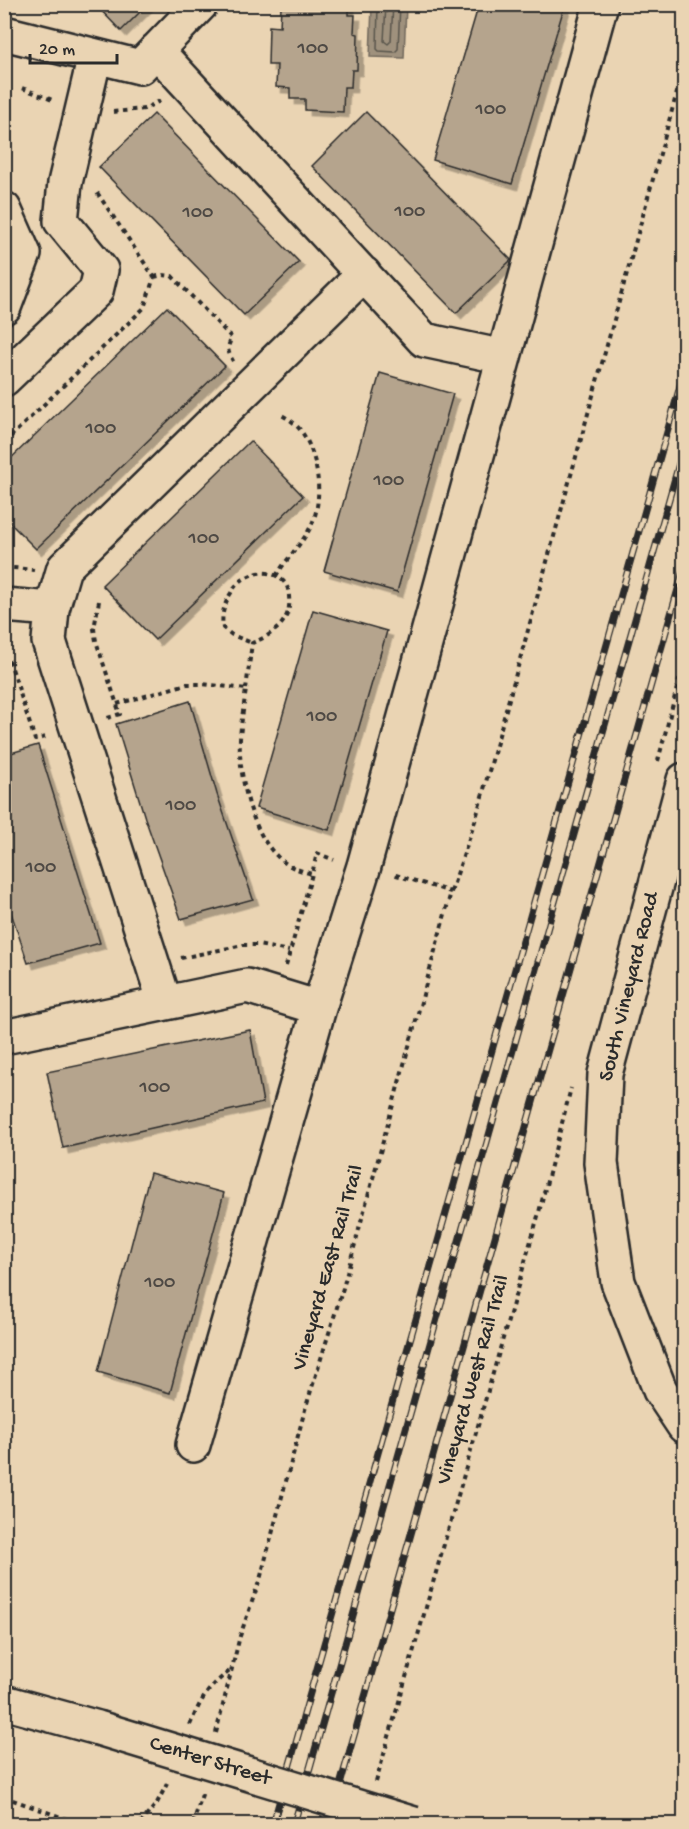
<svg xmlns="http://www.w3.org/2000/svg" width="689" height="1829" font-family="'Gochi Hand',sans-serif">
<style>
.water{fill:#9f917d;stroke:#71685c;stroke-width:1.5}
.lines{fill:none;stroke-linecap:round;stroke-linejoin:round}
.shore{stroke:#59544c;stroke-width:1.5}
.building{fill:#b5a48d;stroke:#2b2b2b;stroke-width:1.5;filter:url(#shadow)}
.minor-casing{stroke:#2b2b2b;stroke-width:38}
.major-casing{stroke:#2b2b2b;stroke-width:38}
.path{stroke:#2b2b2b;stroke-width:4;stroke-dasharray:4.5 4.5;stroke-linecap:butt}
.minor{stroke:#ead4b3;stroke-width:33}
.major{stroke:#ead4b3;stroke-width:33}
.rail-casing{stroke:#2b2b2b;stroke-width:7}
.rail{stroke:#ead4b3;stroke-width:4.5;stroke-dasharray:14;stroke-linecap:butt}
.major-bridge-casing{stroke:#2b2b2b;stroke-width:38;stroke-linecap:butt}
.major-bridge{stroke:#ead4b3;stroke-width:33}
.labels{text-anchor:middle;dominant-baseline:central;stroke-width:4.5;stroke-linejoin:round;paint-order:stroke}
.number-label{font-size:20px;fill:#4e4944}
.street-label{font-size:22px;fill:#2b2b2b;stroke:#ead4b3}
</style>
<defs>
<filter id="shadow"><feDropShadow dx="5.5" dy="5.5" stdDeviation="0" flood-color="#0004"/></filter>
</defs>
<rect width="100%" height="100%" fill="#ead4b3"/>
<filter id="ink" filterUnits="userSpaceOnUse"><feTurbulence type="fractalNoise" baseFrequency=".0167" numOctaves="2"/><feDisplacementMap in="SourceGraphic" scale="12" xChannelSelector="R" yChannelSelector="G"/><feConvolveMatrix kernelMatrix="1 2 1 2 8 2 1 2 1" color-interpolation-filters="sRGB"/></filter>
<g filter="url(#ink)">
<path class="water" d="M372,5H406L404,58L370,57Z"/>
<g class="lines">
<path class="shore" d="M378,4L377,49L379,51L395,52L398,49L400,4
M386,4L384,41L388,44L391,41L393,4"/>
</g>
<path class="building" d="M95,4H148L121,31Z
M296,4H349V15H355L354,33L358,34L357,70H352L351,87H344L343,112L305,110V99H290V88L276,87L277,65H268L269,26L280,27L281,6L296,7Z
M479,4H565L512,184L433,160Z
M366,112L511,260L456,313L312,166Z
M154,114L299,262L244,315L99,167Z
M167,307L225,366L36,549L4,517V465Z
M380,373L453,394L397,592L324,571Z
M250,441L303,496L155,640L102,585Z
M313,610L387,631L329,830L256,808Z
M190,701L217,794L253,899L181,919L145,818L116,724Z
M38,745L100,943L28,963L4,892V755Z
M250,1030L263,1103L63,1148L47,1072Z
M150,1173L224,1193L170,1393L98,1372Z"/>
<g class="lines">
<defs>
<path id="minor" d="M4,33L140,67L201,4
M156,50L424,340L504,357
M4,209L24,254L4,307
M4,379L96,291L101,270L61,221L65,183L95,56
M4,605L52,609
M684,780L605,1074L601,1163L618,1282L660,1390L684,1426
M165,1003L49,641L52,609L64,568L364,274
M4,1037L247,986L319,1008
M193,1445L319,1008L364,866L601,4"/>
<path id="major" d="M4,1702L98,1728"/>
</defs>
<use href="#minor" class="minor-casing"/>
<use href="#major" class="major-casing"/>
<path class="path" d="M22,88L55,101
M113,112L144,109L160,101
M154,277L163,275L172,276L232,338C226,348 228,352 233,361
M4,443L144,308L154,277L96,191
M4,567L34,570
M276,576C286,559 303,543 311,526C325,498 318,447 296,425C291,420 285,417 280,414
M99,601L94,629L96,641L120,714L104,719
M4,653L9,659L35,740L49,736
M246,689L252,643C273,635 292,621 289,597C289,590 287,584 282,580C266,565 240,575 231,593C224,604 221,615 223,628L232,635L252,643
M117,704L187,684H201L246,689C244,705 241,722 240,739C238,772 251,831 276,855C286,866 298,870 312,874L317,853L334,860
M658,761L684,661
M451,892L476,818L684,67
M181,958L243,945H258L289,951
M286,966L312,874
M190,1725C201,1699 208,1687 231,1670
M216,1733L240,1636L261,1576L304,1413L343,1288L451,892L393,874
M376,1782L538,1216L571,1088
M4,1797L81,1824
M140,1824L157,1803L169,1780
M193,1824L203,1791"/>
<use href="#minor" class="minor"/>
<use href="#major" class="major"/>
<defs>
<path id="rail" d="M273,1824L684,372
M294,1824L684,446
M329,1824L684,568"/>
</defs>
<use href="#rail" class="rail-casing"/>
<use href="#rail" class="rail"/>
<defs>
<path id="major-bridge" d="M98,1728L414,1824"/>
</defs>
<use href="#major-bridge" class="major-bridge-casing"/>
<use href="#major-bridge" class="major-bridge"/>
</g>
</g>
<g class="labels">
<g class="number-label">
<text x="313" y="49">100</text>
<text x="491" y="110">100</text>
<text x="410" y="212">100</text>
<text x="198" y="213">100</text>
<text x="101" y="429">100</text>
<text x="389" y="481">100</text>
<text x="204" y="539">100</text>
<text x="322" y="717">100</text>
<text x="181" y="806">100</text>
<text x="41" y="868">100</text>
<text x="155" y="1088">100</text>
<text x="160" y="1283">100</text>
</g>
<g class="street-label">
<text transform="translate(630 987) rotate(-76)">South Vineyard Road</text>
<text transform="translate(329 1268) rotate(-74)">Vineyard East Rail Trail</text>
<text transform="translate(474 1380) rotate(-74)">Vineyard West Rail Trail</text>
<text transform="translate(210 1762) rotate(17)">Center Street</text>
</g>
</g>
<rect width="689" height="1829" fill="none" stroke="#ead4b3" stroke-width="24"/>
<rect x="12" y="12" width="665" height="1805" fill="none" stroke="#2b2b2b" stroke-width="2" filter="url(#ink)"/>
<path d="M30 54v9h87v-9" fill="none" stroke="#2b2b2b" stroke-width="3"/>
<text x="39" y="54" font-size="18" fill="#2b2b2b" stroke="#ead4b3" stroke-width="4.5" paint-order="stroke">20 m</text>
</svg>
